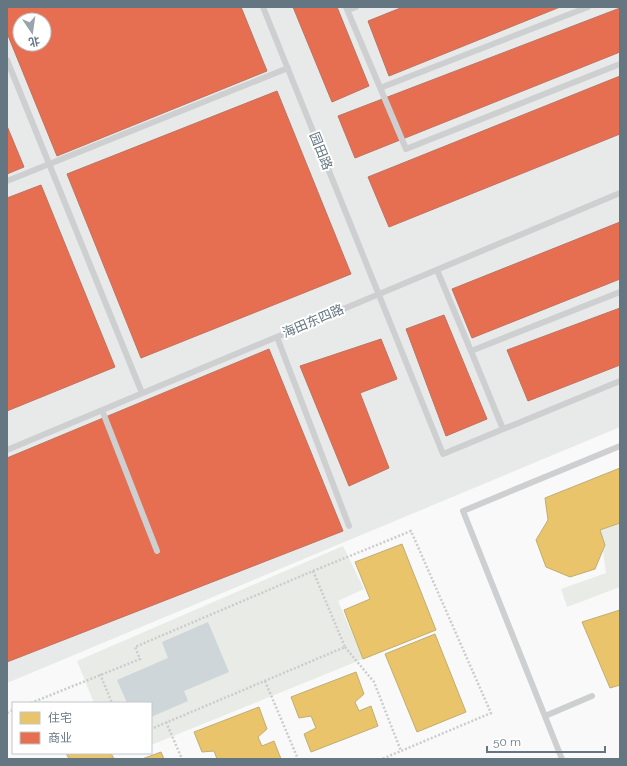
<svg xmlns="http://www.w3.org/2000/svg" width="627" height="766" font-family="Raleway,'Noto Sans SC',sans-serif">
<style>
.built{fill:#e8e9e9;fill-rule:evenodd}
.green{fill:#e8ebe6}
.water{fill:#ced6d9}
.homes{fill:#e9c46a;stroke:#c1ad72}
.shops{fill:#e76f51;stroke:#c07160;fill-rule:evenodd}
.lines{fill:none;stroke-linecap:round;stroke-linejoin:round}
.path{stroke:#cbcccd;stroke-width:2.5;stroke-dasharray:2 2;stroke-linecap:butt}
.service{stroke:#cecfd0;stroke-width:6}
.labels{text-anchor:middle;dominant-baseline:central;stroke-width:4;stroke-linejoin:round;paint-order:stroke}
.street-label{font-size:13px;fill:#657683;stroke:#fff}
</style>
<rect width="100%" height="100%" fill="#f9f9f9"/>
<path class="built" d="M7,7H620V427L7,683ZM20,20H44V44H20Z"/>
<path class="green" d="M620,523V587L567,607L561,589L606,573L600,530Z
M343,546L364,589L338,601L363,659L151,745V703H94L77,661Z"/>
<path class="water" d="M208,622L229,672L184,691L188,701L151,717V703H127L117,680L168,658L162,642Z"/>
<path class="homes" d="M620,468V523L600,530L605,545L595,569L570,577L546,567L536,540L548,520L545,498Z
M402,544L436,630L363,659L344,610L370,599L355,562Z
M620,610V685L610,688L582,622Z
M435,634L466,712L417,732L385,654Z
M356,672L364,694L355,702L359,711L371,706L378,726L311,752L304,734L316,728L311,716L299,718L291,697Z
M259,707L267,729L258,737L262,746L274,741L281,759H217L214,751L202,752L194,732Z
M161,752L164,759H142Z
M66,753H111L114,759H69Z"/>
<path class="shops" d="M7,7H241L267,71L57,156L7,33ZM20,20H44V44H20Z
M293,7H337L369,86L332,102Z
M403,7H560L389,76L368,21Z
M620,8V52L355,158L338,116Z
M620,76V134L389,227L368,177Z
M277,91L351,274L141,358L67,174Z
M7,126L24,167L7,174Z
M41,185L115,367L7,411V198Z
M620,222V279L472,338L452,289Z
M620,308V365L528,401L507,350Z
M444,315L487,419L446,436L406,329Z
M381,339L397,379L360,393L389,468L349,486L300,366Z
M269,349L343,531L7,662V458Z"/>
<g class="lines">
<path class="path" d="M313,571L411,531L491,713L382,759
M345,647L374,682L401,751
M100,674L112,703
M265,681L298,759
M31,703L140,659L135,647L313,571L345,647L151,729
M7,713L13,710
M166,722L182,759"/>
<path class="service" d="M263,7L443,454L620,381
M346,7L406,149L620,64
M348,10L356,7
M7,60L142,393
M380,88L588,7
M7,181L288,68
M437,270L471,351
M277,337L349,526
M102,410L157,551
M503,429L471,351L620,292
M7,450L620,193
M545,716L592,696
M562,759L463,511L620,446"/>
</g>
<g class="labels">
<g class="street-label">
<text transform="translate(321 151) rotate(68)">园田路</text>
<text transform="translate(313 321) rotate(-23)">海田东四路</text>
</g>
</g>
<rect width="627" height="766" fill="none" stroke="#657683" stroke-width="16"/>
<rect x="12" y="702" width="140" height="52" fill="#ffffff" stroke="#c1c8cd"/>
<rect x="20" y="712" width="20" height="12" fill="#e9c46a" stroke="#c1c8cd"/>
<text x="48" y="722" font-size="12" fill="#657683">住宅</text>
<rect x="20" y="732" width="20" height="12" fill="#e76f51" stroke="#c1c8cd"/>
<text x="48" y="742" font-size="12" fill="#657683">商业</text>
<g transform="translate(32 32) rotate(167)"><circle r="19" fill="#ffffff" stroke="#c1c8cd"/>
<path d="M0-3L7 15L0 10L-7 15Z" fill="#99a4ac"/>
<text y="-6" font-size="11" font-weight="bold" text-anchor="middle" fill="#657683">北</text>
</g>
<path d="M487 746v6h118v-6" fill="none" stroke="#657683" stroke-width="2"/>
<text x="493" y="746" font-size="12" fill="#657683" stroke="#ffffff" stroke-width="3" paint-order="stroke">50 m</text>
</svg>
